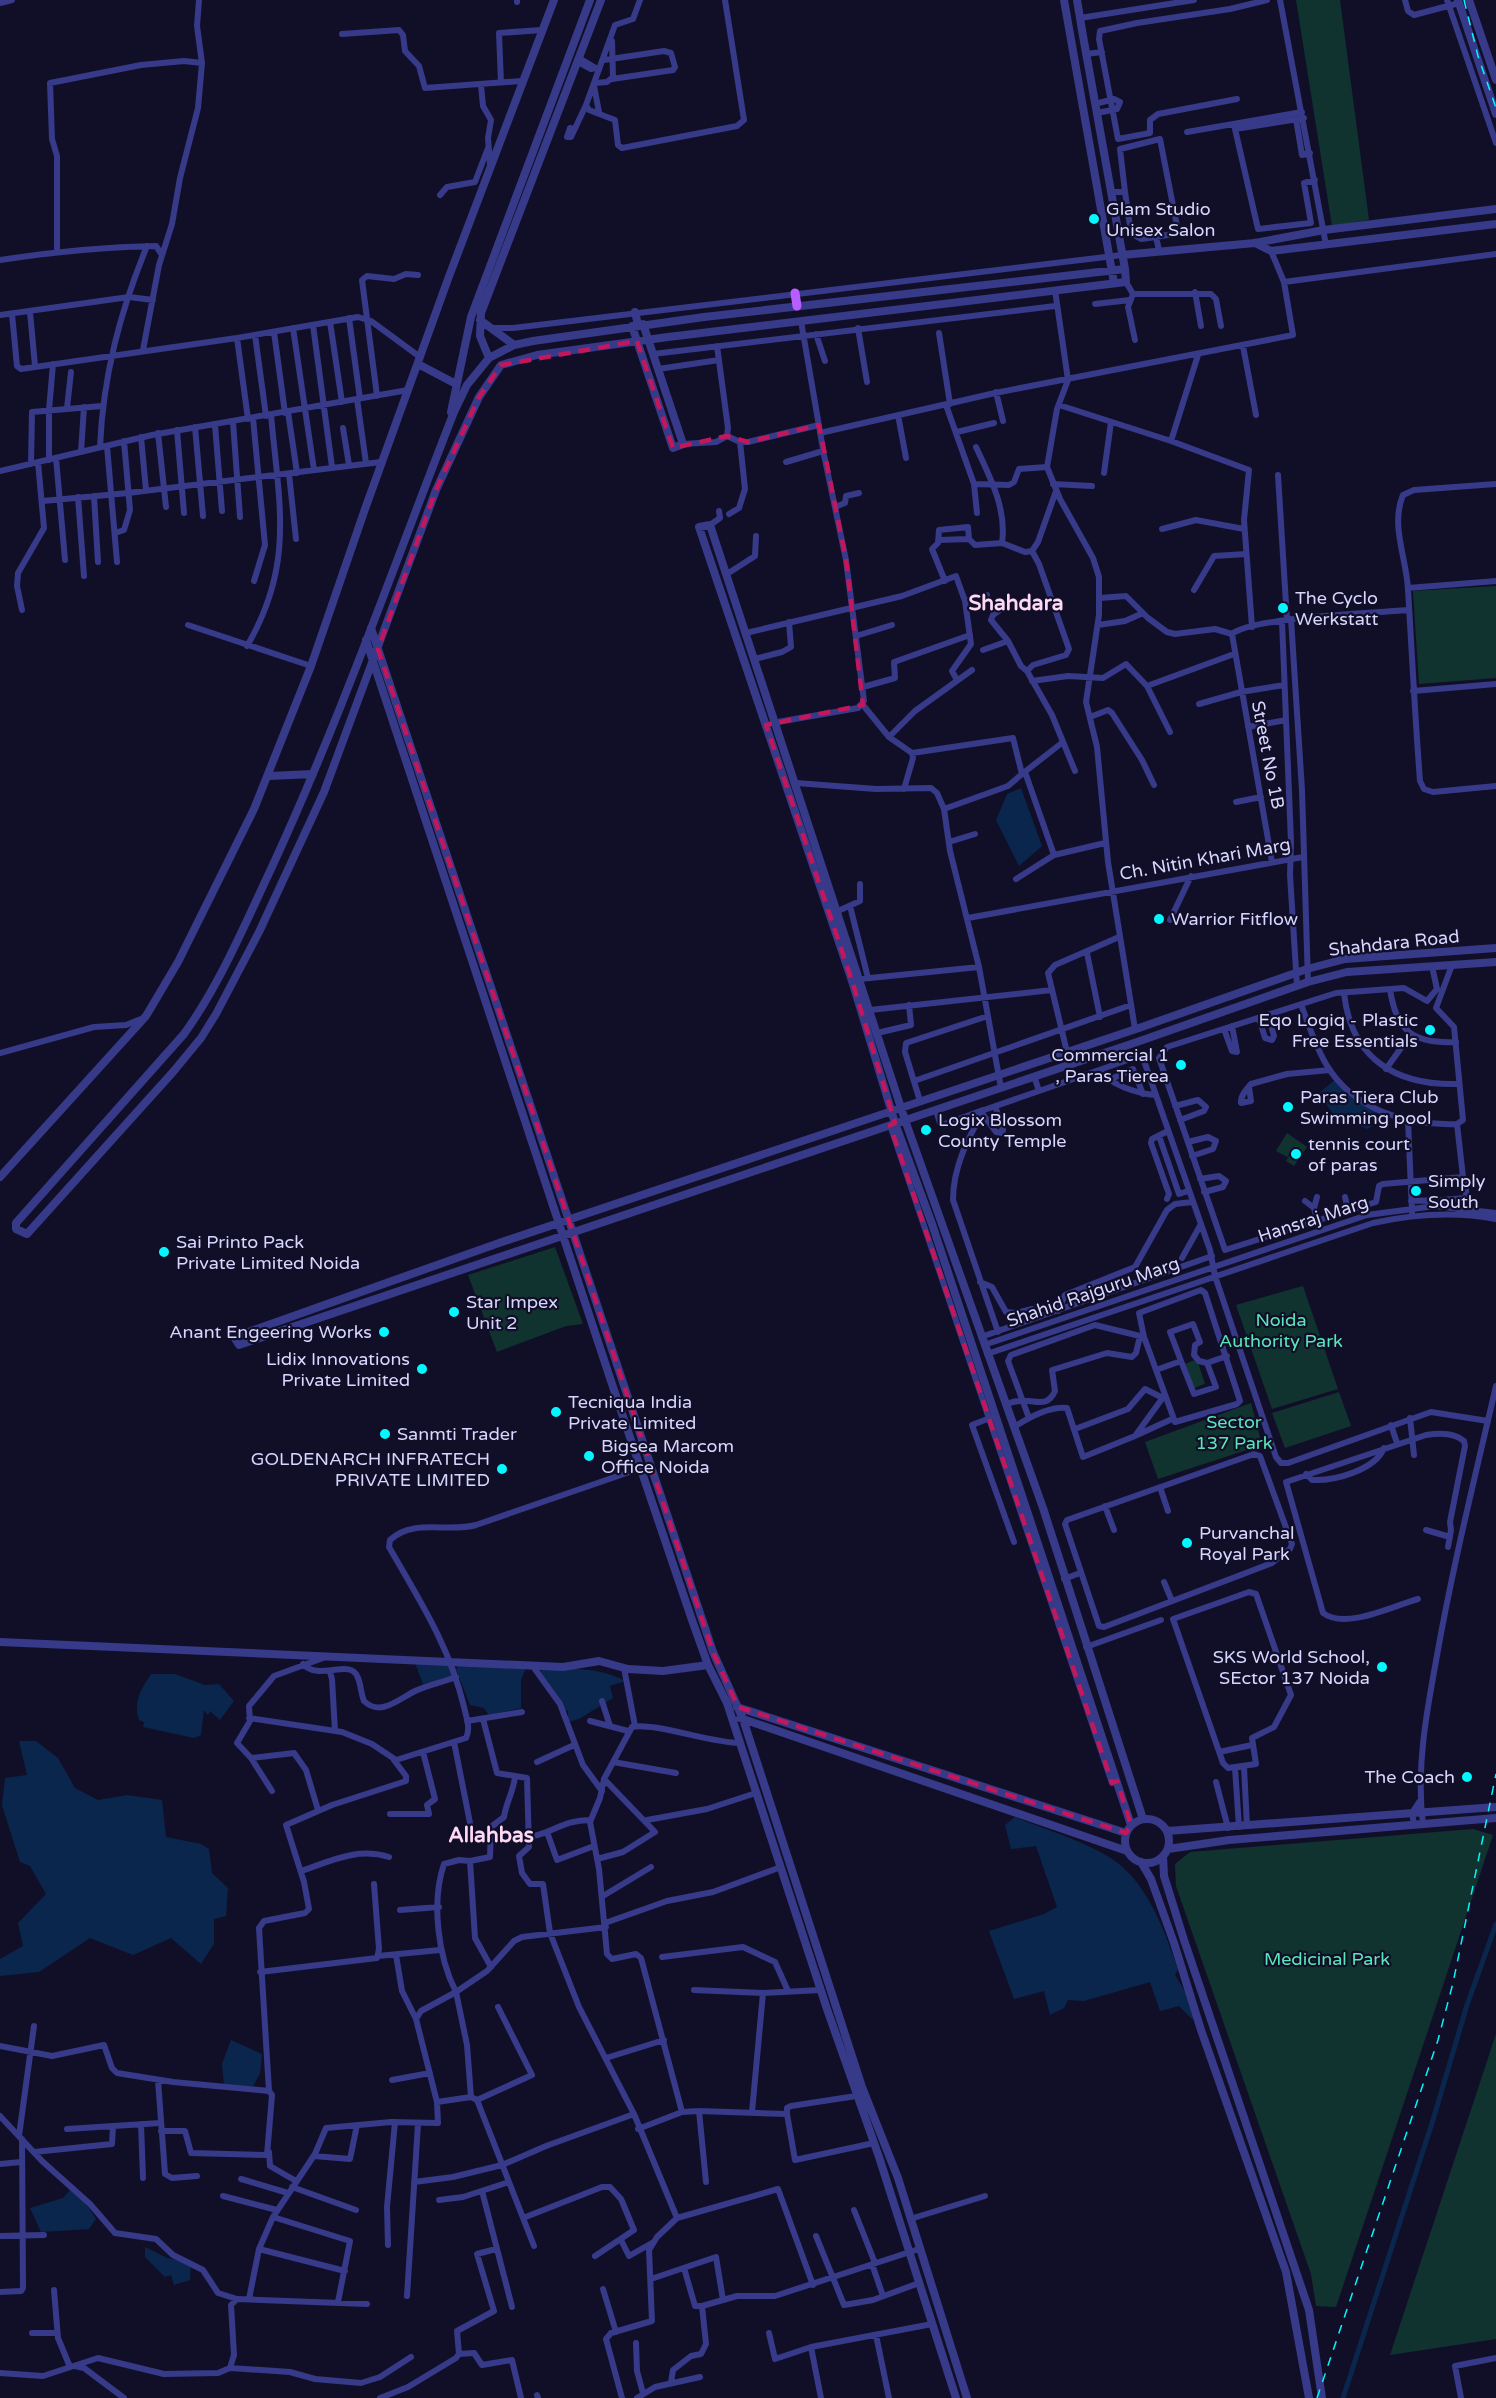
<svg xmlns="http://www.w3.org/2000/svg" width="1496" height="2398" font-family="'Varela Round',sans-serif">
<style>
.green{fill:#11332f}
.water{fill:#0a264c}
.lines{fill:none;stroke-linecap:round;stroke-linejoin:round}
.canal{stroke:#0a264c;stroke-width:5}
.minor{stroke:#373a89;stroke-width:6}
.tertiary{stroke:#373a89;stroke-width:8}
.primary{stroke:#b85dff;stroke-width:9}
.rail{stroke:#02f7ff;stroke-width:1.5;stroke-dasharray:9 8;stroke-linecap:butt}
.marked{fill:none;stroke:#c2185b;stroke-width:4.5;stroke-dasharray:12 8;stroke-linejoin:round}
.poi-dot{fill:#02f7ff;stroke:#110f28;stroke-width:2}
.labels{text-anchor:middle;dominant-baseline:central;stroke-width:4.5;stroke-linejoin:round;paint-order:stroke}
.poi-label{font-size:18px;fill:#d8d6ff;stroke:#110f28;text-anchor:start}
.street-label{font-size:18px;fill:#d8d6ff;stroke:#110f28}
.park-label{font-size:18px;fill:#5be6ba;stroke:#110f28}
.quarter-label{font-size:21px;font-weight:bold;fill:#ffd8f3;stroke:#110f28}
</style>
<rect width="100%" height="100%" fill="#110f28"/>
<path class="green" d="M1296,0H1340L1369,220L1332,226Z
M1496,586V678L1419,684L1413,591Z
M1287,1133L1307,1147L1294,1166L1286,1161L1296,1143L1287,1157L1276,1151Z
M555,1247L583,1324L566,1326L497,1352L468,1275Z
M1303,1286L1338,1389L1272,1409L1236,1305Z
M1197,1359L1205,1384L1194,1388L1185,1364Z
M1339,1392L1351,1426L1285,1448L1272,1413Z
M1251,1403L1262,1445L1158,1479L1145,1442Z
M1473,1829L1493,1835L1336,2307L1316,2306L1311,2274L1176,1886L1175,1864L1190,1852Z
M1496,2034V2339L1390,2355Z"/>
<path class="water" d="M1021,788L1042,846L1019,866L996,820L1007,794Z
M1335,1080L1377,1113L1372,1117L1375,1120H1371L1372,1126L1368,1129L1335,1117L1325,1102L1319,1099V1093Z
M415,1663H449L453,1676L423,1684Z
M461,1663L526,1668L521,1680V1708L489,1715L484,1708L470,1705L456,1669Z
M544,1668C572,1669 600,1667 625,1681L610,1686L613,1698L579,1719L568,1722V1711L562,1710L540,1672Z
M151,1674H175L205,1685L219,1684L234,1701L220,1720L210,1711L208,1715L204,1710L201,1735L194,1738L143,1727L144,1722L139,1720C133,1701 141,1690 151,1674Z
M19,1741H36L58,1758L75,1788L98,1800L127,1795L162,1800L166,1837L201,1844L209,1849L212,1873L228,1888L226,1916L214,1919V1944L201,1964L171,1938L133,1955L90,1938L39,1972L0,1976V1959L23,1946L18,1923L46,1894L30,1866L20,1862L2,1805L5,1778L27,1775Z
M1015,1817C1042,1828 1086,1842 1109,1857C1147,1880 1164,1930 1178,1969L1175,1975L1192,2003L1193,2020L1179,2006L1160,2011L1150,1982L1084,2001L1068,2000L1064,2008L1050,2015L1044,1991L1014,1999L989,1931L1044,1914L1057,1907L1036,1846L1011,1849L1005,1825Z
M231,2040L262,2054L260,2073L253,2086H224L222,2064Z
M71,2189L85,2202L96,2219L89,2229L41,2232L30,2208L63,2198Z
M145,2247L167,2258L191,2263L190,2280L174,2285L171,2275L165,2277L145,2257Z"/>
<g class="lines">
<path class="canal" d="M1343,2398L1433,2120L1467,2005L1496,1924"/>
<path class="minor" d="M517,0V2
M640,0L633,19L615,25L586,105L589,110L615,120L618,145L622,148L737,126L744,120L725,0
M1280,0L1326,245
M1405,0L1408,11L1414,15L1459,3
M1447,0L1496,143
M0,3L12,0
M1080,18L1194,0
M342,34L399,30L403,35L405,51L419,66L425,88L522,81
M1086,54L1102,52
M579,58L599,70
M604,60L664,51L671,53L675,67L673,70L612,79
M578,62L591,69L596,68
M501,83L499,33L542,30
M595,83L607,82L613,77L612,41
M481,85L483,106L491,120L488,138L490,165
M594,86L599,112
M1237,99L1158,114L1150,120V133L1118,139L1099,39L1100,31L1137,23L1230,9L1267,0
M1095,104L1114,99L1120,102L1117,109L1097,113
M1304,118L1235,129L1258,229L1311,223L1304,183L1315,180
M1296,119L1302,155L1310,153
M574,129L570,128L567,137H571L586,105
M1187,132L1302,112
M1111,192H1125L1120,149L1160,139L1177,226L1173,234L1156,237L1159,250
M1125,192L1131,233L1141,239L1156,237
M440,195L447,187L475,182L488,148
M57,251V156L52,139L50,83L141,65L184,61L202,63
M0,260C52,252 104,247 156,246L162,255
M1126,282L1133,294L1128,307L1135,340
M1284,282L1496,254
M1055,290L1068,380L1057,409L1047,467L1060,499L1093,558L1099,577V615L1086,702L1097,747L1108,862L1135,1029
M1195,292L1201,326
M1133,294H1211L1216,299L1221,326
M1095,304L1130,300
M30,312L35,366
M12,314L17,366L21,369L237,338L358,317L371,321L420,357
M0,315L129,297L153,300
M349,318L360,399
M330,322L342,402
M313,325L332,467
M293,328L314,470
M491,328H513L1122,255
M858,328L867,382
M274,332L285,413
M939,333L950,404
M816,334L825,361
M255,335L266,416
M237,338L248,419
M1243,346L1256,415
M143,350L159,265L172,224L180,178L198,108L202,63L197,26L199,0
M653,354L1055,306
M658,369L719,360
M996,392L1003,421
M377,396L362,280L367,276L394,279L406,274L418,275
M357,399L366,463
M946,405L974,484L977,513
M1059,405L1171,441L1249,470L1244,520L1252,627
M67,408L71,372
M288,412L297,473
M898,415L906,458
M253,418L265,545L254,581
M233,422L240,517
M215,425L222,511
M195,427L203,516
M343,428L349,465
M177,430L184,513
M957,432L994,423
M158,433L166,507
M820,433L995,393L1293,335L1284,282L1271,251
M727,436L740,442H748L819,425
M141,437L146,490
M1171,441L1198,355
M683,444L716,442L727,436L728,428L717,346
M107,446L117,562
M100,447C103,376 120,312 147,246
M976,447C990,477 1007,509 1002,543
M81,452L84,407
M56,458L65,560
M49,460V410L53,364
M786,462L823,451
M31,464L32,412L102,406
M0,471L152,435L408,390
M1104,473L1111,422
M289,474L296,539
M1278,475L1287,620
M974,484L1009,485L1014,482L1019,469L1047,467
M1053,484L1092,486
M1496,484L1414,490L1403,495C1390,526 1407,559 1408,590C1412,654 1415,717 1420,781L1424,789L1433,792L1496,786
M94,496L98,562
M78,497L84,576
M43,501L128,493L381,462
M835,507L845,503L846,496L859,493
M729,514L739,508L745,489L740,442
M710,525L720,518L719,511
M1162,529L1196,520L1244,529
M115,533L124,530L130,510L124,441
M939,540L969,539L975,545L1002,543L1025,552L1032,551L1038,542L1056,491
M1032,551L1039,564L1069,649L1066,655L1033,665L1027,671L1052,715L1075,771
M727,574L755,556L756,536
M945,581L932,549L938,543L939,530L968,527L969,539
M1408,588L1496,581
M1194,590L1214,556L1246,554
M1100,598L1126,596L1148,618L1167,632L1175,634L1215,629L1232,634
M965,601L987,595
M22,610L17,586L18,573L44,528L38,462
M1291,619L1302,790L1308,982
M1282,621L1291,842L1290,875L1297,986
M188,625L311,666
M1098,625L1125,621L1143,613
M746,633L902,596L956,576L965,601L971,644L952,671L957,680
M1232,634L1272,862
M1232,634C1253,617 1376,613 1408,610
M856,636L892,625
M1008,641L1021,666L1027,671
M247,646C295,564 279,504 271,415
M983,650L1008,641L991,620L993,615L1001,609
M755,659L782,652L791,647L789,622
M1032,681L1068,676L1103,678L1126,664L1147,686L1234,654
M1147,686L1170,732
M863,687L895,678L894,662L970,635
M1413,691L1496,684
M1199,704L1241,692L1284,685
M863,705L889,737L912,753L913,758L904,789
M1090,717L1108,710L1112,713L1142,760L1154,785
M772,723L858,708L864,701L846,560L824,455L801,321
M1248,727L1286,720
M889,737L915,711L972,670
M912,753L1013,738L1022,774L1063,742
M796,783L876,789L931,788L937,793L944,809L950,851L979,967L1001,1088
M1236,802L1261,797
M944,809L1008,786L1022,774
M949,842L975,834
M1054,855L1105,843
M1016,879L1054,855L1025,772
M850,906L868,978
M838,911L860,901V884
M968,918L1303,857
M1170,920L1191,876
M1087,953L1100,1017
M1432,966L1437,989L1427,1001L1404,988L1336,993L1167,1047L1159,1058L1225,1250L1376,1202L1379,1186L1383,1184L1463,1177L1457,1124
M860,979L979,967
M1390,989C1396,1032 1414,1044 1456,1042
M1344,993C1351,1059 1396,1086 1459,1084
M1301,1004C1308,1024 1315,1045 1326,1064C1353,1110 1407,1126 1457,1124L1463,1120L1454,1027L1436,1008L1452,965
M870,1010L1052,990
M1259,1018L1265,1038L1272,1040L1274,1036L1268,1015
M1224,1029L1232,1051L1237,1052L1232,1026
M877,1033L911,1025L909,1005
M1067,1052L1048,973L1055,965L1119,937
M0,1053L94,1027L126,1025L141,1019
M1386,1069L1411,1034
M1100,1070C1109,1085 1139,1094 1156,1095
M1109,1080L1133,1069L1143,1094
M914,1081L1131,1005
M1249,1087L1251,1101L1241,1103C1240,1096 1246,1090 1251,1084L1287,1074L1330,1070
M1039,1091L1142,1055L1210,1250L1215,1276L1276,1457L1281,1463H1288L1431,1412L1488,1421
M920,1101L905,1052L906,1043L988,1016
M1175,1106L1198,1100L1206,1107L1204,1111L1180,1120
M936,1110L940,1123
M982,1113L996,1132L1002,1133L1003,1130L995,1106
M1408,1120L1412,1212
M890,1125L1112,1783L1117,1781
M942,1125L983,1110
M1159,1136L1179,1194L1188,1191
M1188,1142L1208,1137L1216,1141L1213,1149L1192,1156
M1200,1179L1219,1176L1226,1181L1223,1187L1204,1192
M1345,1197L1348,1210
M1167,1199L1169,1194L1151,1143L1152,1139L1168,1131
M1442,1200L1466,1198V1180
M1305,1201L1314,1208
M1411,1201L1442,1200V1203
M1317,1220L1314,1208L1317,1197
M1182,1258L1201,1224
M980,1282L992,1287L1006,1312L1016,1313L1032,1309L1042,1316
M1201,1290L1205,1293L1240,1401L1237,1404L1175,1422L1144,1337L1139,1313Z
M1058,1311L1065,1295L1135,1267L1167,1210L1175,1204L1192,1202
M998,1332L953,1200C953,1167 968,1138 984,1110L1039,1091L1034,1076
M981,1337L1212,1256
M984,1345L1367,1215L1435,1206L1496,1213
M987,1354L1373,1223C1414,1214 1454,1211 1496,1219
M1207,1363L1227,1356
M1156,1370L1181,1361L1194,1394L1216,1387L1207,1363L1199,1361L1194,1355L1195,1345L1200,1342L1193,1324L1170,1332L1181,1361
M1005,1404C1010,1403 1015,1401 1020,1401C1035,1399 1047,1409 1055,1391L1052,1370L1107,1353L1132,1357L1136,1353L1140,1336
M990,1418L972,1425L1014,1542
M1029,1418L1008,1361L1011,1355L1095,1325L1144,1337
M1410,1418L1414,1455
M1391,1425L1397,1443
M1014,1427C1028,1418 1050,1406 1067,1408L1083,1457L1135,1436L1164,1396
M1075,1429L1128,1409L1145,1389L1163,1398
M1137,1435L1172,1419
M1254,1454L1260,1456L1292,1544L1290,1549L1272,1563L1104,1627L1099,1626L1065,1524L1067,1520Z
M1306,1474L1312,1480C1335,1481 1375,1470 1384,1448
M1160,1487L1168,1511
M1105,1506L1114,1530
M1426,1530L1450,1537
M1064,1579L1080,1573
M1164,1582L1172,1601
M1249,1592L1256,1594L1291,1695L1274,1727L1252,1738L1256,1764L1228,1768L1223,1763L1173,1619Z
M1418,1599C1393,1606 1345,1630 1323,1613L1286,1482L1426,1435C1438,1433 1454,1432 1464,1441L1465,1446L1450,1522L1451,1530L1448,1547
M1086,1647L1161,1620
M303,1664C319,1682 351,1657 358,1678C361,1685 361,1694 364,1701C380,1717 399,1699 415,1691C428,1685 443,1682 456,1677
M532,1665L560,1704L583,1765L602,1791
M624,1668L635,1726
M330,1672L332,1679L335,1731
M602,1701L610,1726
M249,1718L342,1732L372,1744L396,1760L466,1738C471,1729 466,1716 464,1707C450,1647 419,1599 389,1547L390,1540C413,1518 448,1533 476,1525L641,1468
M483,1719L497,1773L527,1778L529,1847L519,1856L522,1873L530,1884H543L550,1933L579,2007L634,2114L677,2218
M467,1721L522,1712
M590,1721L628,1731
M454,1742L473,1838
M1219,1752L1252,1745
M251,1758L272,1791
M537,1762L574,1745
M613,1762L676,1773
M1244,1767L1247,1826
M1235,1768L1239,1827
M1216,1782L1228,1828
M318,1810L306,1770L294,1753L251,1758L237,1743L250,1721L249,1706L274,1676L323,1658
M390,1814H429L427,1805L435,1799L423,1752
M647,1820L707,1809L756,1793
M1414,1824L1412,1813L1419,1802
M1423,1824C1416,1770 1426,1715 1436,1661C1452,1569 1475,1477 1496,1386
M547,1832L557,1860L594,1846
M529,1837C553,1833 563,1820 590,1820
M597,1859L623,1852L655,1832L604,1779
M301,1871C331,1861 357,1847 389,1857
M603,1896L651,1867
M400,1910L439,1907
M605,1923L667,1901L713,1892L781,1867
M378,1956L440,1950
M662,1957L743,1947L775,1962L788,1991
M491,1967L475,1938L470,1861L490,1857L491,1827L504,1817C506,1802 514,1791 515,1776
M260,1972L377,1958L379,1949L374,1884
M694,1990L763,1993L821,1990
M416,2019L421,2011L456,1992C438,1957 431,1902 444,1864L459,1860L470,1861
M0,2046L52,2056L104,2045L112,2068L117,2073L173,2082L269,2091L272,2095L267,2155L191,2153L185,2131H161
M606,2058L664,2040
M158,2080L165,2174L172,2178L197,2176
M392,2080L430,2073
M269,2091L259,1928L264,1921L305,1913L309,1909L304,1882L286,1825L332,1805L406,1781V1776L394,1760
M477,2100L532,2075L498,2007
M437,2102L471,2097
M699,2111L682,2112L641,1958L636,1954L612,1959L607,1954L599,1869L590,1822L600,1798L604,1779L632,1727C654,1722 711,1743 740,1743
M752,2112L763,1993
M787,2114L795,2160L874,2143
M0,2116L42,2161L90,2204L115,2233L156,2239L173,2255L203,2270L218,2293L237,2299
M141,2124L143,2178
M67,2129L160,2123
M638,2129L682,2112
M19,2136L34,2026
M34,2152L112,2144L113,2126
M269,2152L270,2166L296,2181
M314,2156L350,2159L357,2125
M0,2164L21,2162
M241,2179L288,2193
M414,2182L453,2177L502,2165L546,2146L634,2114
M706,2182L699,2111L787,2114V2108L791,2106L856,2096
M292,2187L356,2210
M482,2191L512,2307
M223,2196L277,2210
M439,2200L463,2197L509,2182
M854,2210L875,2263
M273,2217L350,2241L338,2302
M523,2218L602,2187H610L621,2199L634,2230L595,2256
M910,2219L985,2196
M0,2236L44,2235
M816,2236L844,2305L873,2300L919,2283
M621,2240L629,2256L652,2243
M388,2245L387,2207L395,2122
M534,2246L477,2100L471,2097L467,2045L456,1992L487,1971L514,1941L522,1937L606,1927
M259,2249L345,2271
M872,2264L883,2296
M684,2268L695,2306H702
M651,2279L716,2257L723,2300
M603,2289L616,2332
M54,2290L58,2338L70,2367
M0,2292L21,2291L23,2288L22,2139
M407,2296L418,2124
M249,2299L259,2249L273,2217L315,2154L326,2128L391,2122L438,2123L437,2102L416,2019L402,1991L396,1955
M32,2333H57
M769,2333L775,2359L811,2347L932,2324
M876,2335L889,2398
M636,2343L637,2371L643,2393
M811,2347L821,2398
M459,2354L474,2353L482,2365L512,2360L521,2398
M75,2366L84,2368L124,2398
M230,2368L234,2355L231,2305L237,2299L367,2304
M0,2373L43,2376L98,2358L164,2374L218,2373L230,2368L290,2372L315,2379L361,2383L380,2377L411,2357
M671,2382L673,2370L691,2356L701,2354L706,2344L702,2306L737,2296H775L919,2249
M537,2395L538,2398
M380,2398L408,2387L456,2358L459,2354L457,2331L494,2311L477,2254L496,2249
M622,2398L606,2339L611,2333L652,2321L649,2250L657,2237L677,2218L778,2189L813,2285
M637,2398L655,2387L700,2377
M1461,2398L1455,2366L1496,2358"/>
<path class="tertiary" d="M1064,0L1114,283
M1077,0L1083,36L1125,269L1126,282L668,337L537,355L501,365L479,397L436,490L324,792L259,932L216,1014L201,1038L173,1072L27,1234L16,1229V1223L184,1034C220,984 245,924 271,869C340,720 394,565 454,412L467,385L489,358L514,345L533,341L704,317L1125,269
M1458,0L1496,114
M1469,0L1496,80
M1255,243L1271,251L1496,224
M1122,255L1255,243L1324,230L1496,209
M635,312L638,325
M480,320L514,345
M632,326L673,448L683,444L643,324
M489,358L480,336L481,313L601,0
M418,364L456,384
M451,412L471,317L590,0
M371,628L713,1652L743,1719L862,2087L898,2178L967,2398
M366,640L613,1387L692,1620L708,1665L727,1703L827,2009L879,2157L956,2398
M269,776L313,774
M1496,948L1345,959L1307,969L1139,1028L499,1243L234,1337L239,1345L1137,1042L1308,982L1347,972L1496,962
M0,1177L146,1016L178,962L254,809L311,666L365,509L448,279L554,0
M0,1642L563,1667L599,1661L628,1669L663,1671L708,1665
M737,1707L1126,1833
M740,1718L1127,1851
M1125 1841a22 22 0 1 1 44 0a22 22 0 1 1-44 0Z
M1131,1825L932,1224L895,1123L853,984L699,527L710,525L905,1120L1043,1508L1143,1819
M1167,1831L1496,1807
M1168,1849L1229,1840L1496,1818
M1163,1856L1164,1876L1184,1940L1309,2310L1322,2398
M1141,1862L1151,1879L1174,1943L1201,2030L1286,2272L1309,2398"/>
<path class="primary" d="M795,293L797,306"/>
<path class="rail" d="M1464,0L1478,56L1496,108
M1317,2398L1438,2040L1453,1983L1496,1774"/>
</g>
<path class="marked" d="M637,341L673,448L727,436L748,442L819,425L846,560L863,705L766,725L853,984L895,1123L890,1125L1112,1783L1117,1781L1131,1825L1126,1833L738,1707L713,1652L378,649L436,490L479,397L501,365Z"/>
<g class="poi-dot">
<circle cx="1094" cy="219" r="6"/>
<circle cx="1283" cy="608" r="6"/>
<circle cx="1159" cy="919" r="6"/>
<circle cx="1430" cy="1030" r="6"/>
<circle cx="1181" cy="1065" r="6"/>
<circle cx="1288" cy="1107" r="6"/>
<circle cx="926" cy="1130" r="6"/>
<circle cx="1296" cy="1154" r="6"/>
<circle cx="1416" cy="1191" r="6"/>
<circle cx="164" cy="1252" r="6"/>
<circle cx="454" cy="1312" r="6"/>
<circle cx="384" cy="1332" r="6"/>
<circle cx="422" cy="1369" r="6"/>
<circle cx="556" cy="1412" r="6"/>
<circle cx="385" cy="1434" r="6"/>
<circle cx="589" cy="1456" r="6"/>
<circle cx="502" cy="1469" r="6"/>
<circle cx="1187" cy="1543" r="6"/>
<circle cx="1382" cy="1667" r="6"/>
<circle cx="1467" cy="1777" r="6"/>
</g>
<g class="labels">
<g class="poi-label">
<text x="1106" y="209">Glam Studio<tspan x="1106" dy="21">Unisex Salon</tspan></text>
<text x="1295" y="598">The Cyclo<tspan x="1295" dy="21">Werkstatt</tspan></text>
<text x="1171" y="919">Warrior Fitflow</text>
<text x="1418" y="1020" text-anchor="end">Eqo Logiq - Plastic<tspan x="1418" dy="21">Free Essentials</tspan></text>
<text x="1169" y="1055" text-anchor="end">Commercial 1<tspan x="1169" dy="21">, Paras Tierea</tspan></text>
<text x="1300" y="1097">Paras Tiera Club<tspan x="1300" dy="21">Swimming pool</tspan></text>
<text x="938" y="1120">Logix Blossom<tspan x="938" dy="21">County Temple</tspan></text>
<text x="1308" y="1144">tennis court<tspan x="1308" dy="21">of paras</tspan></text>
<text x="1428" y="1181">Simply<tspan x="1428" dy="21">South</tspan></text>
<text x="176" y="1242">Sai Printo Pack<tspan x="176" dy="21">Private Limited Noida</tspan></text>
<text x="466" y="1302">Star Impex<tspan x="466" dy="21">Unit 2</tspan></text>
<text x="372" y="1332" text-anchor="end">Anant Engeering Works</text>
<text x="410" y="1359" text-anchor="end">Lidix Innovations<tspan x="410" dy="21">Private Limited</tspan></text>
<text x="568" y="1402">Tecniqua India<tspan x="568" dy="21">Private Limited</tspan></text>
<text x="397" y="1434">Sanmti Trader</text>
<text x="601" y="1446">Bigsea Marcom<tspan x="601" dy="21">Office Noida</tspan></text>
<text x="490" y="1459" text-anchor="end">GOLDENARCH INFRATECH<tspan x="490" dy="21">PRIVATE LIMITED</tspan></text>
<text x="1199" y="1533">Purvanchal<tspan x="1199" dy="21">Royal Park</tspan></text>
<text x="1370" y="1657" text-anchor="end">SKS World School,<tspan x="1370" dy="21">SEctor 137 Noida</tspan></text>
<text x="1455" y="1777" text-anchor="end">The Coach</text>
</g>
<g class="street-label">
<text transform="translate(1268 755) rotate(79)">Street No 1B</text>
<text transform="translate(1205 859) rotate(-10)">Ch. Nitin Khari Marg</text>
<text transform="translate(1394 943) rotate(-6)">Shahdara Road</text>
<text transform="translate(1313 1219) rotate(-18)">Hansraj Marg</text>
<text transform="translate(1093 1292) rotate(-19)">Shahid Rajguru Marg</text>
</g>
<g class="park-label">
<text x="1281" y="1320">Noida<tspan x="1281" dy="21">Authority Park</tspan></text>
<text x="1234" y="1422">Sector<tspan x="1234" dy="21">137 Park</tspan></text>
<text x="1327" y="1959">Medicinal Park</text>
</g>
<g class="quarter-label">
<text x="1016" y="603">Shahdara</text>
<text x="491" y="1835">Allahbas</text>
</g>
</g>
</svg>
